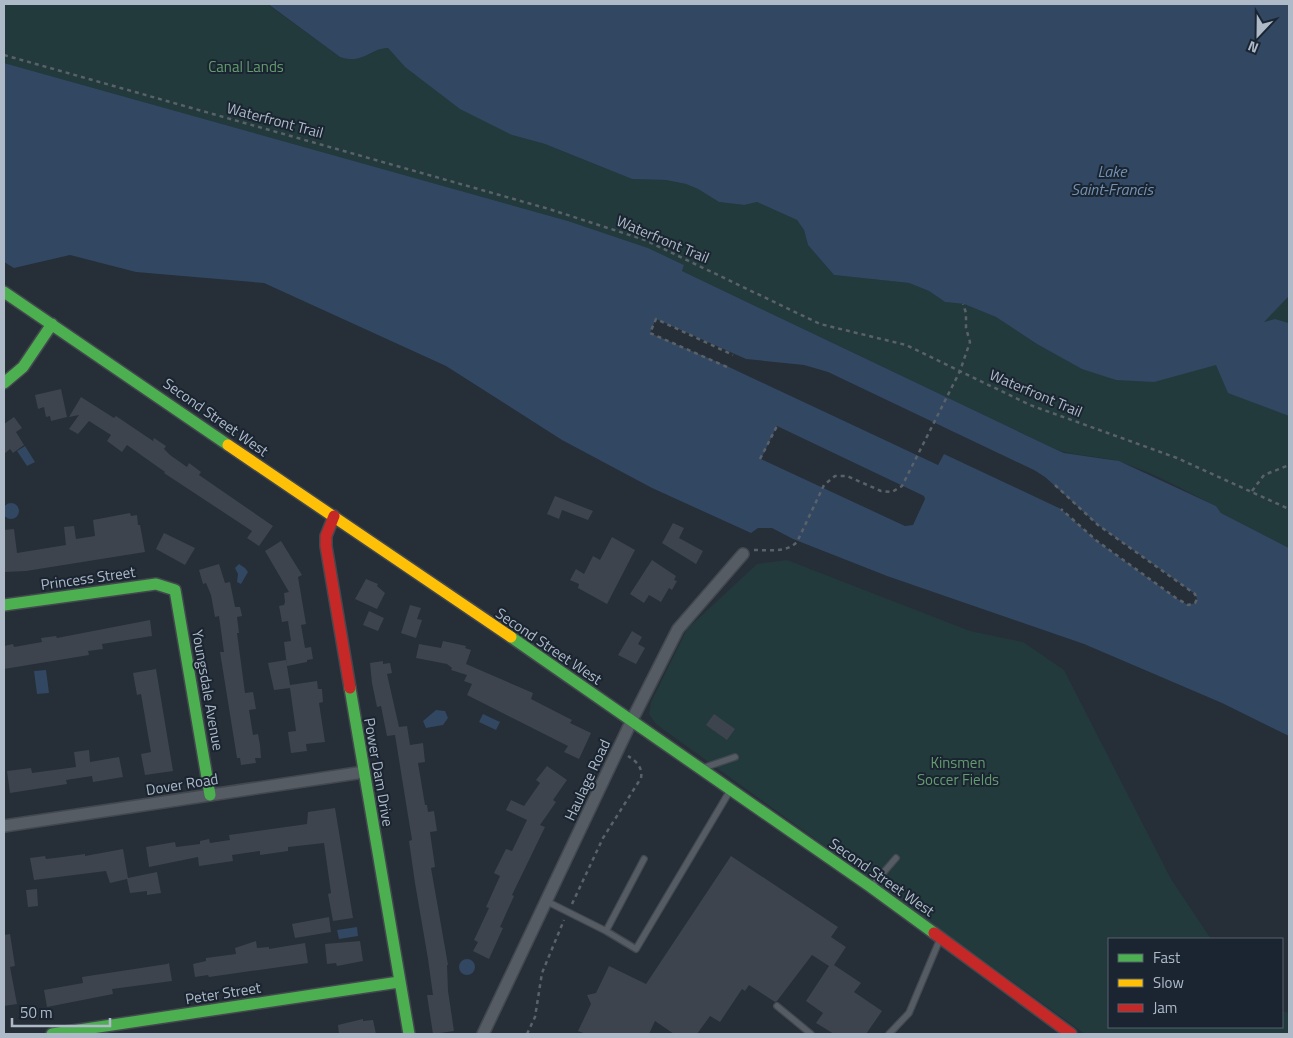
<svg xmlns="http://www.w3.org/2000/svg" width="1293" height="1038" font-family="'Titillium Web',sans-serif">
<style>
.green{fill:#233a3d}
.water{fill:#314762;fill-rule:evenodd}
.building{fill:#3e444d}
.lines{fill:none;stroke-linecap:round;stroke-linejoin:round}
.lane-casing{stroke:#43484f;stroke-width:8}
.street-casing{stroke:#43484f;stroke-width:14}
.fast-casing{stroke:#43484f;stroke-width:14}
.slow-casing{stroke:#43484f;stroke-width:14}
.jam-casing{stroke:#43484f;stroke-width:14}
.path{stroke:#5a6168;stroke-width:2.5;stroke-dasharray:4 4;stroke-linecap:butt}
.lane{stroke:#565c64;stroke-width:5.5}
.street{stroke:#565c64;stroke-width:11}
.fast{stroke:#4caf50;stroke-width:11}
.slow{stroke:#ffc107;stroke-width:11}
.jam{stroke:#c62828;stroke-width:11}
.labels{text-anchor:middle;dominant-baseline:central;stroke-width:4;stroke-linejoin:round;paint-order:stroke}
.park-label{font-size:15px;fill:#649c6e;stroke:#1a2531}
.street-label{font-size:15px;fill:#afbac9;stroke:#1a2531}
.water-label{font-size:16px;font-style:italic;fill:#7492b3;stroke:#1a2531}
</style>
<rect width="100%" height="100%" fill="#262e37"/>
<path class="green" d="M4,4H267L340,57C363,65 368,49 388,48L405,67L420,78L512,135L545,144L632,179L666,180L686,184L698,189L719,202L744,205L757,202L797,220L804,230L808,245L834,275L909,283L929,291L945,302L964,304L996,317L1037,344L1053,351L1216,365L1269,407L1289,416V548L1221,513L1216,506C1185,491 1153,472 1120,462C1099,455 1076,457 1055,449L682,271L684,265L648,248L568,221L4,63Z
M1289,296V323L1275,319L1263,322Z
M787,560L970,631L1023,642L1064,670L1171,879L1211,939H1109V1027H1282V1011L1289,1013V1034H1085L656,724L649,714L651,702L687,629L757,564Z"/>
<path class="water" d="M268,4H1289V296L1264,322L1275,319L1289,323V416L1228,393L1216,365L1154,382L1116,380L1082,369L1037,344L996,317L964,304L945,302L929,291L909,283L834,275L808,245L804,230L797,220L757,202L744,205L719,202L698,189L686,184L666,180L632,179L545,144L512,135L460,109L405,67L388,48C368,49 363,65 340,57Z
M4,63L568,221L648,248L684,265L682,271L1055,449L1064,453L1119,461L1216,506L1221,513L1289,548V736L1222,703L1084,644L887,576L793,539L772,528H758L751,533L652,488L562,440L446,366L264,283L136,272L70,255L14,268L4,262ZM656,319L746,359L804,365L828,372L1034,470L1045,477L1098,525L1195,594L1197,599L1195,603L1188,605L1176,598L1097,541L1061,509L944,454L938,465L729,367L650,333ZM777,426L924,496L925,499L913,525L905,526L761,459Z
M25,446L35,462L27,466L17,451Z
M3 511a8 8 0 1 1 16 0a8 8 0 1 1-16 0Z
M239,564L245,568L248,572L241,584L237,582L238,574L235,568Z
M46,670L49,693L37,694L34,671Z
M436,710L445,711L448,718L443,725L426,728L423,721Z
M483,714L500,722L496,730L479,722Z
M357,927L358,936L339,939L337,930Z
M459 967a8 8 0 1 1 16 0a8 8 0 1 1-16 0Z"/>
<path class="building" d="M61,389L67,417L51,421L50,416L46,417L44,407L38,409L35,395Z
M81,397L114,418L116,416L153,441L154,438L166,446L164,449L170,455L187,467L189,463L201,472L199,475L273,526L259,546L247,538L252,531L164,473L165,472L127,445L122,452L107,441L111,435L89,421L78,434L69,429L79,415L69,417Z
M14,417L22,428L16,432L24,445L13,453L10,449L4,454V424Z
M555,496L593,511L588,520L562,510L559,519L547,514Z
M130,513L131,516L137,515L138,525H140L145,552L26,571L4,572V530L14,529L17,553L66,545L64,527L74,526L76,539L95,536L93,520Z
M673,523L684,528L679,538L703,551L696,564L662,543Z
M164,533L195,548L185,565L156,549Z
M612,537L635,550L607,604L578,588L579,584L570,580L576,569L584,574L593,556L600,560Z
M281,541L302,575L298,577L306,624L301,625L305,648L311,647L313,659L307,660V662L287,666L284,642L291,641L288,621L282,622L279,606L284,605L285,602L284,593L289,592L265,551Z
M652,560L676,576L674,580L677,581L672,590L669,588L661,602L649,595L644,603L630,594Z
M219,564L225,583L230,582L235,607H240L242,616L237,617L239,633H237L245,693L253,692L256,709L249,710L253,735L258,734L260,745L261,758H255L256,763L241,765L240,758H237L220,652H224L219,616L215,617L211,595L206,583L203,584L199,570Z
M366,579L378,584L377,586L385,593L377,609L355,599Z
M410,605L421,608L417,619L422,620L416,638L401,633Z
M369,611L384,618L378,631L363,625Z
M150,620L152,636L102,644L103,649L88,651L89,655L4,669V646L13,644L14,647L42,642L41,638L56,636L57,638Z
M632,631L642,637L638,644L645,648L636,664L618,655Z
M443,641L466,646L465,648L471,650L466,664L533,693L531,699L572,720L570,723L591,733L579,759L564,752L568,746L467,695L472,684L464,681L467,675L451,670L452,668L447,664L416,658L419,644L441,648Z
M286,660L290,685L317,681L318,689H322L323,702L319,703L325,742L306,744L307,751L291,753L288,732L296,731L290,688L274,690L268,663Z
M383,661V664L390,663L392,673L387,674L399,727L407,726L410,745L423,743L425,762L418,763L425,805H427L428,812L434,811L437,831L430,832L435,867L431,868L448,965H447L448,991L454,1031L433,1034L427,995H433L428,959L415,883L409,841L412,840L395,735L387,736L381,706L377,707L372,683L370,663Z
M156,669L173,771L145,775L141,754L151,752L141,694L137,695L133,673Z
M714,714L735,729L727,740L706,725Z
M89,750L90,762L119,757L123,777L93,782L92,776L66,780L67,784L10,793L7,771L31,768L32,773L76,767L74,752Z
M547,766L567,780L553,800L556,802L540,825L545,827L512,895L514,896L500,927L503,928L489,959L473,951L478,942L474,940L489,908L486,907L500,876L494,873L506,849L512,851L527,820L506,810L511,800L524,806L540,783L536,780Z
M335,808L353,918L333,921L328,894L331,893L324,843L288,847V851L260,855V851L232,855L233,861L199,866L198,857L149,867L146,847L175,842L176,847L200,844V841L209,839L210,843L230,840L229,835L307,824L308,812Z
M123,849L128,878L157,872L161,893L147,895V891L130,893L127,879L110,883L106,871L34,880L30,858L45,856L46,859L55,858L85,854V856Z
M731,856L838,927L831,937L846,947L834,965L861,983L854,992L882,1011L866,1034H834L816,1023L823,1013L806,1001L829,966L812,955L777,1001L775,1002L749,985L745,991L742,989L720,1022L710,1016L697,1034H674L655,1021L649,1034H586L578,1031L591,1004L587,995L596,993L609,966L646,984Z
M37,889L38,906L28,907L26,890Z
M329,917L331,932L295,938L292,924Z
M10,934L15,966L10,967L17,1004L4,1006V935Z
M256,941L257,948L269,947V949L305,943L308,963L209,977L208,975L195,977L193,964L206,961V958L236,954L235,948Z
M360,941L363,961L337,966L336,963L327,964L325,944Z
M167,964L169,963L172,981L112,989L113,994L47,1007L44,990L83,983L82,977Z
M363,1019V1021L373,1020L376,1034H339L338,1025Z"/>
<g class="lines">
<defs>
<path id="lane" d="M703,768L735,757
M871,887L896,858
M546,901L606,931L636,949L731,789
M606,931L644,859
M777,1006L811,1034
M889,1034L909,1013L940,939"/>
<path id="street" d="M4,826L364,772
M483,1034L632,720L678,629L743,554"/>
<path id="fast" d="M4,292L228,445
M4,383L23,367L52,324
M4,605L156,584L175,590L210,795
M511,637L871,887L934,933
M350,688L409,1034
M52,1034L399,982"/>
<path id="slow" d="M228,445L511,637"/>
<path id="jam" d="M334,516L326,536V546L350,688
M934,933L1071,1034"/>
</defs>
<use href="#lane" class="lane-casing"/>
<use href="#street" class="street-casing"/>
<use href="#fast" class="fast-casing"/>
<use href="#slow" class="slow-casing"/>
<use href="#jam" class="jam-casing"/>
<path class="path" d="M4,55L549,209L645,240L820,324L906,345L1030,405L1177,458L1289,509
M727,367L650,333L656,319L733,355
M760,459L777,426
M1055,485L1098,525L1195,594L1197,599L1195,603L1188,605L1176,598L1097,541L1061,509
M1252,491L1264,475L1289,465
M754,550C769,550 786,553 797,542L824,485L835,476H847L881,491L892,492L902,486L960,371L970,342L966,328V313L963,304
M572,904L603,838L641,778C643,767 636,761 628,756
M527,1034L535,1017L542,973L564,920"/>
<use href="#lane" class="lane"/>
<use href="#street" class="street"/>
<use href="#fast" class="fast"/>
<use href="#slow" class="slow"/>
<use href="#jam" class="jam"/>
</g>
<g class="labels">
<g class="park-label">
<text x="246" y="66">Canal Lands</text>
<text x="958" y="762">Kinsmen<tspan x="958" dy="17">Soccer Fields</tspan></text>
</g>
<g class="street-label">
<text transform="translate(275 120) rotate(15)">Waterfront Trail</text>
<text transform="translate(663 239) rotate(23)">Waterfront Trail</text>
<text transform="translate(1036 393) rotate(23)">Waterfront Trail</text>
<text transform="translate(216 417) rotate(35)">Second Street West</text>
<text transform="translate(88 578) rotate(-8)">Princess Street</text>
<text transform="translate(549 646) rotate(34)">Second Street West</text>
<text transform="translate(208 690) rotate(80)">Youngsdale Avenue</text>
<text transform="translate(379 772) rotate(80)">Power Dam Drive</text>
<text transform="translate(587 780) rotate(-65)">Haulage Road</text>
<text transform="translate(182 784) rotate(-9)">Dover Road</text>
<text transform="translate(882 877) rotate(35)">Second Street West</text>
<text transform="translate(223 993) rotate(-9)">Peter Street</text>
</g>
<g class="water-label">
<text x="1112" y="171">Lake<tspan x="1112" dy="18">Saint-Francis</tspan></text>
</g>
</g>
<rect width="1293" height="1038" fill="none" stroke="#afbac9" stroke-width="10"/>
<rect x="1108" y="938" width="175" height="90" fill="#1a2531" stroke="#56616e"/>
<rect x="1118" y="954" width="25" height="8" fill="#4caf50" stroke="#56616e"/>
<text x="1153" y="963" font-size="15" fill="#afbac9">Fast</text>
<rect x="1118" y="979" width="25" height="8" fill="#ffc107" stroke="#56616e"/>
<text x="1153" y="988" font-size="15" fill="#afbac9">Slow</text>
<rect x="1118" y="1004" width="25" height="8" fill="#c62828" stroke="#56616e"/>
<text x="1153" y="1013" font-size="15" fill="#afbac9">Jam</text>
<g transform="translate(1258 35) rotate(202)" stroke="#1a2531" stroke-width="4" paint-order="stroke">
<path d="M0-4L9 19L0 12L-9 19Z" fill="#afbac9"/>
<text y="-8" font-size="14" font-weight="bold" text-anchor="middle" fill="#afbac9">N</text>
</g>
<path d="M12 1018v8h98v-8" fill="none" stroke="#afbac9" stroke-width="2.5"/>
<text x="20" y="1018" font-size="15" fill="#afbac9" stroke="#1a2531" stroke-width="4" paint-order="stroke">50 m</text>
</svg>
